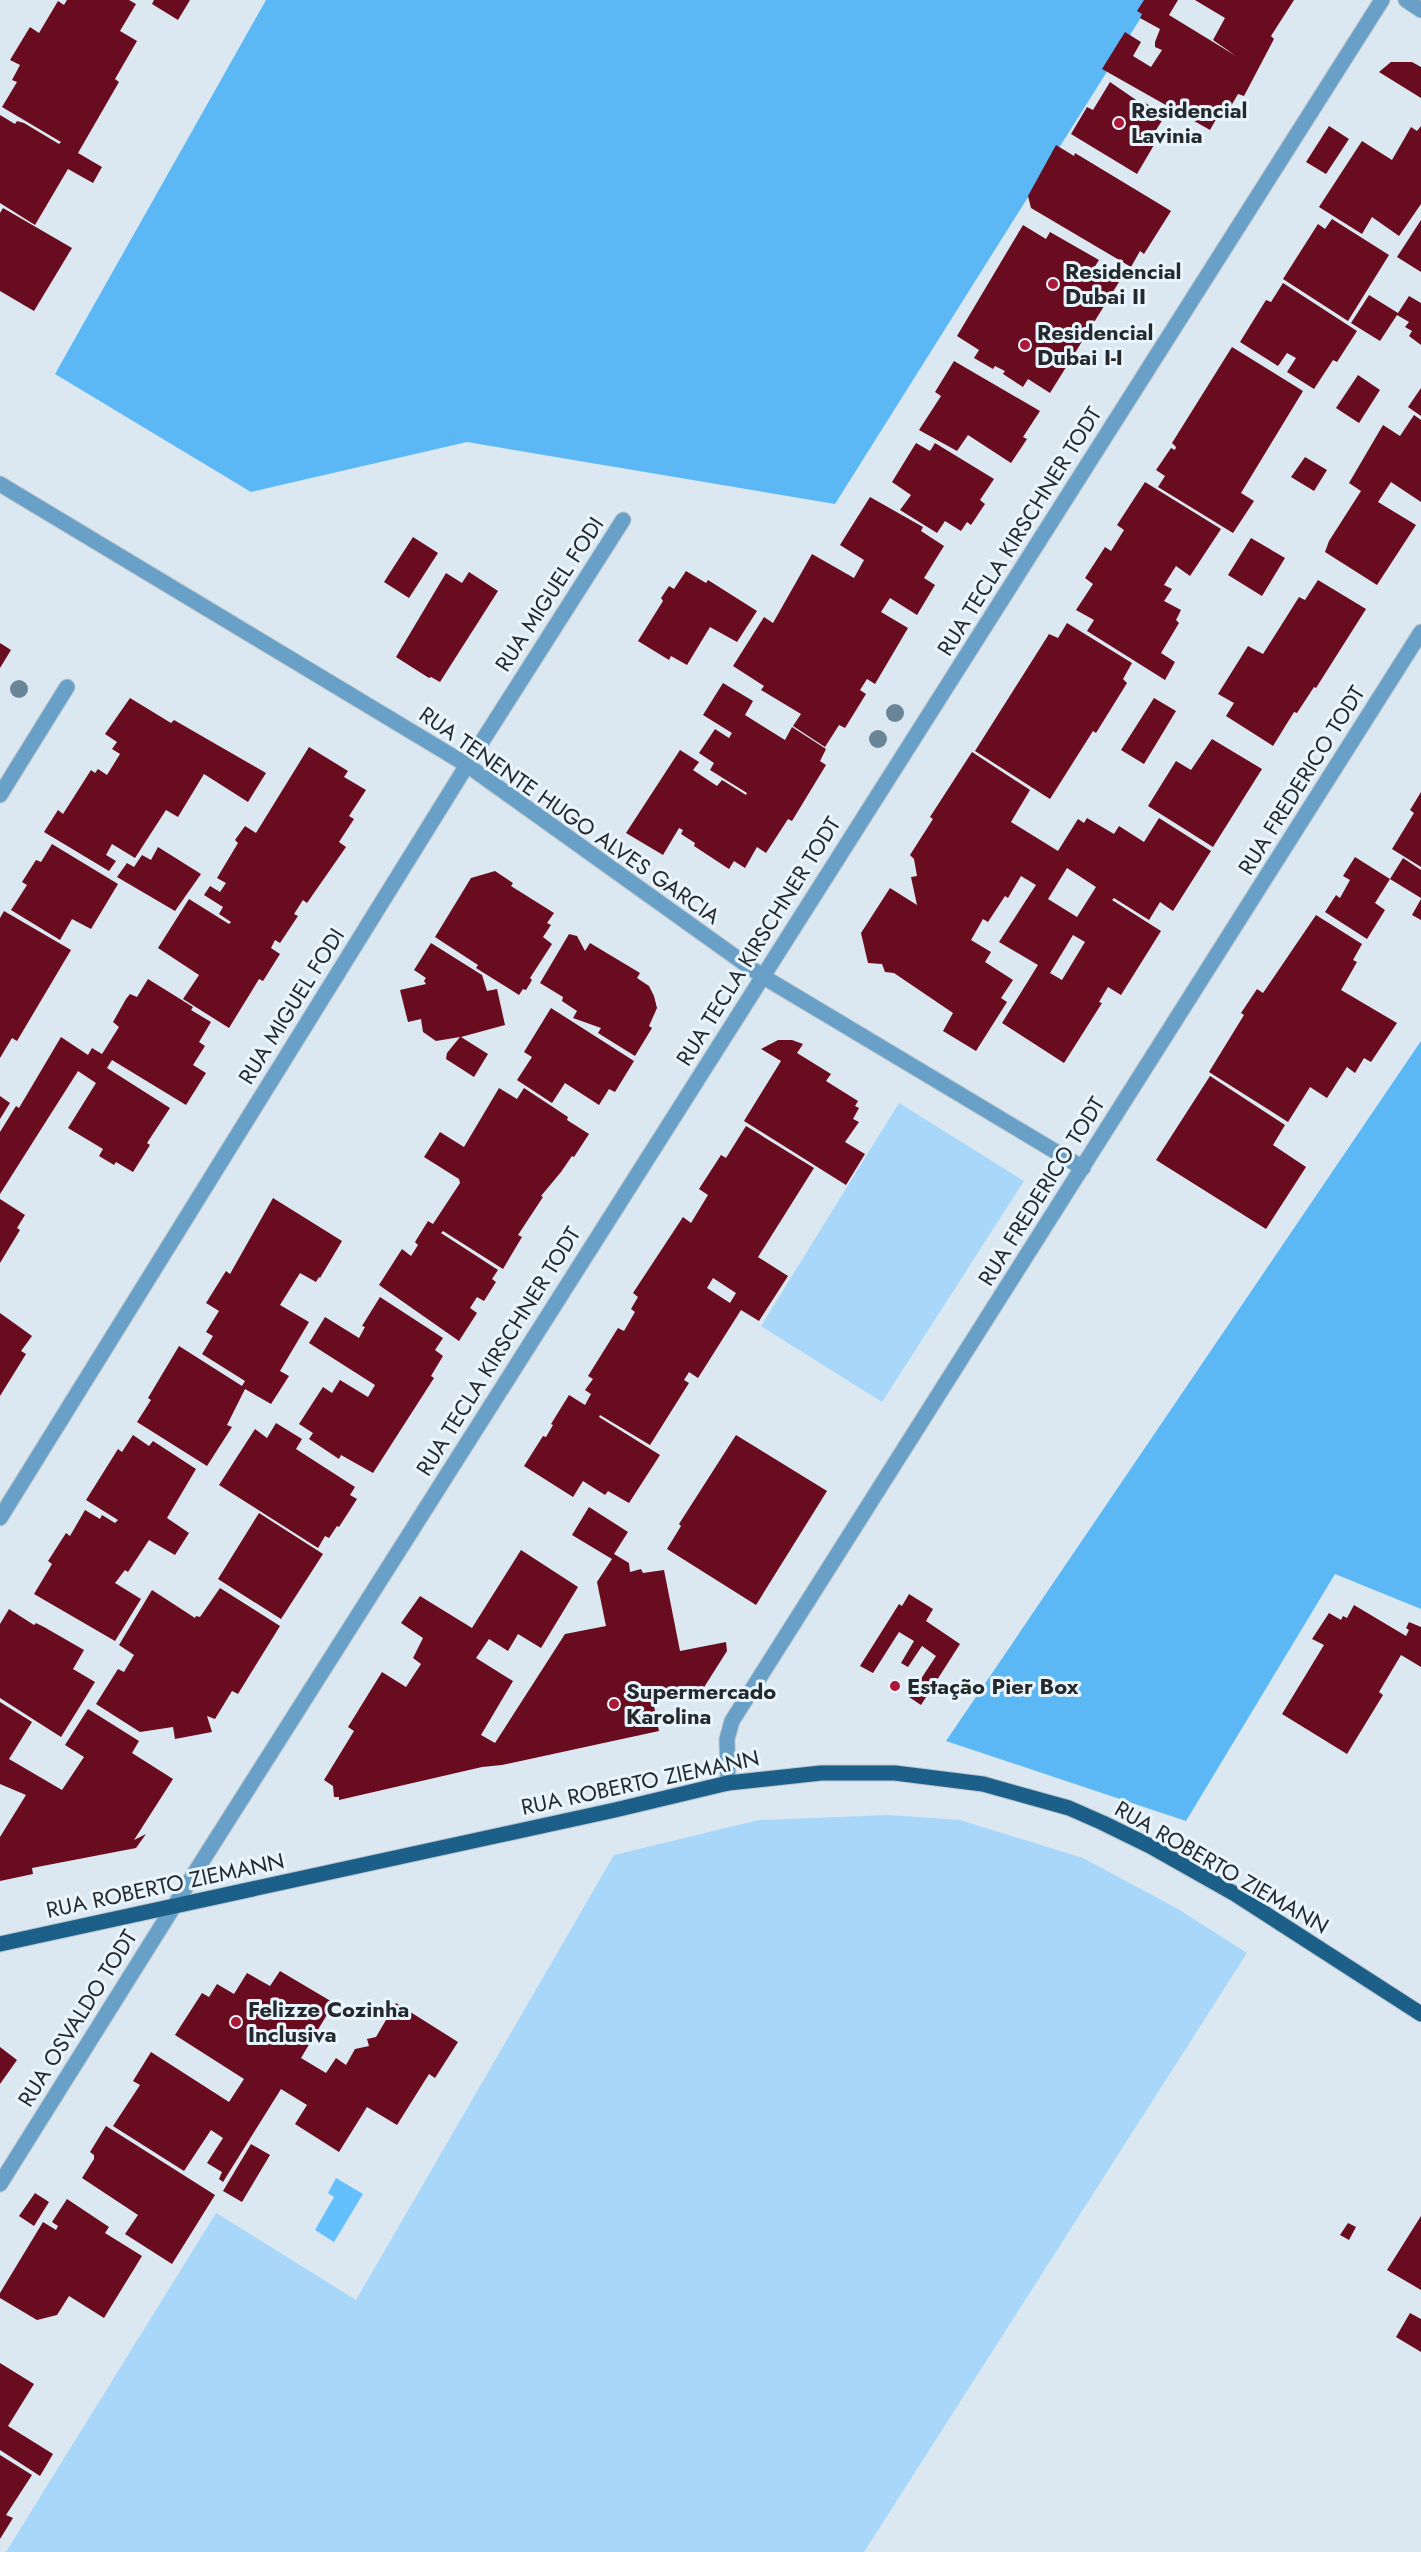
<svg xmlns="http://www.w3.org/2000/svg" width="1421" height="2552" font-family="Jost,sans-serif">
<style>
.green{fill:#a8d7f9}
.forest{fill:#5cb8f5}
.water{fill:#64bffd}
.building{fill:#690c1f;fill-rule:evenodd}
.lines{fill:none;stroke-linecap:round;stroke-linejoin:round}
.minor-casing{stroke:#bbc6ce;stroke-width:17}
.major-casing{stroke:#bbc6ce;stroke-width:17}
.minor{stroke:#68a0c8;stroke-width:15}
.major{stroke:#1c608a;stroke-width:15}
.tree{fill:#6a8597}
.poi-dot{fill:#ad1838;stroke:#e9f5fe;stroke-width:2}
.labels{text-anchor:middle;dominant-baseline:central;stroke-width:6;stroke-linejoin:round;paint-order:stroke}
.poi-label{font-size:22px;font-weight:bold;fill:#25292c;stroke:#e9f5fe;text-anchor:start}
.street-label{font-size:22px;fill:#25292c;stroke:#e9f5fe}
</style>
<rect width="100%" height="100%" fill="#dce8f1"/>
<path class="green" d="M899,1103L1024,1181L882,1402L761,1326Z
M889,1815L960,1820L1083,1858L1178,1909L1247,1953L864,2552H6L216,2213L356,2300L614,1855L759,1820Z"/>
<path class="forest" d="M266,0H1152L835,504L467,442L251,492L55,374Z
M1421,1041V1609L1335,1574L1186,1821L946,1741Z"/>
<path class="water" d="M336,2178L363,2194L334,2242L315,2230L334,2197L328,2193Z"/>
<path class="building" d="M67,0H129L136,4L120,31L137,41L115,79L119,82L78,153L102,167L93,183L68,169L35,225L0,203V115L15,124L17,121L24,123L59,144L61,142L2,107L17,82L12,80L20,65L10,60L30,27L39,33L58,1L64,5Z
M154,0H190L178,20L152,4Z
M1144,0H1178L1169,15L1236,56L1213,40L1225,18L1195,0H1294L1271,36L1274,39L1244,96L1238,94L1224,118L1219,114L1210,130L1102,69L1125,32L1141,42L1133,56L1151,67L1162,50L1155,47V42L1160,29L1140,18L1142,14L1137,11Z
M1391,62H1412L1421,67V98L1379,72Z
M1110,82L1142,104L1144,102L1165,116L1156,130L1161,133L1137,174L1071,134L1087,107L1093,110Z
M1329,126L1349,139L1326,174L1306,162Z
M1421,126V204L1399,236L1372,217L1362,234L1319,207L1362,141L1392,160L1411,127L1417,131Z
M1056,145L1074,156L1075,153L1171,211L1144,254L1140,251L1131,267L1031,208L1028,196Z
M3,208L72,248L34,311L0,291V213Z
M1332,219L1389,255L1348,321L1283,279L1318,224L1325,229Z
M1421,220V272L1397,257Z
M1023,225L1046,239L1050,232L1099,260L1094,268L1119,282L1050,393L1028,379L1023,387L1003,374L1005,371L995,366L993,369L974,358L979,350L957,336Z
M1283,283L1357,331L1337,362L1333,360L1314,389L1287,372L1296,358L1287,353L1278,366L1240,342L1266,300L1271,302Z
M1369,295L1398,313L1409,296L1421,303V345L1409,336L1412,331L1405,327L1409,322L1397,315L1380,341L1351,323Z
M1232,347L1303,391L1241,493L1254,501L1233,533L1158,487L1165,476L1156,470L1171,448L1175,450L1176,447L1172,443Z
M954,361L1040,411L1023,437L1027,439L1011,463L968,435L957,451L919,430L941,396L935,392Z
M1358,375L1380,390L1359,423L1336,408Z
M1421,388V416L1408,407Z
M1414,415L1421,420V502L1391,482L1378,502L1416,525L1377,585L1325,552L1329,541L1361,491L1349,483L1383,425L1400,436Z
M916,443L930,451L935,443L994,479L980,500L985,504L971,525L967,522L961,531L945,521L937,533L900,510L911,495L892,482Z
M1305,457L1327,470L1314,491L1291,477Z
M1145,482L1221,529L1190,576L1176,566L1164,585L1172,589L1164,601L1181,610L1176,620L1179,623L1161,653L1175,662L1165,680L1087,631L1094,620L1076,610L1093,584L1085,578L1105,547L1111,551L1124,530L1117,525Z
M870,497L923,527L921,531L944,546L924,578L935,585L917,615L890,598L881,612L908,628L875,684L867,679L860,690L866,694L845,728L839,725L825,747L793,726L801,714L761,690L764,686L733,666L764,617L773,623L812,554L854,578L864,560L840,545Z
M413,537L438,553L409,598L384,582Z
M1251,538L1285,558L1262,596L1228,575Z
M686,571L706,583L708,580L757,611L737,642L710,627L687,665L671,656L669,660L638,641L663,601L661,598L669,586L674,589Z
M469,572L498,591L440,682L431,677L429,678L396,657L446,573L462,583Z
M1318,580L1366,609L1316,688L1314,687L1297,713L1294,712L1273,746L1226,716L1234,703L1218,694L1248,646L1263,654L1299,597L1305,600Z
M1067,623L1132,663L1123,679L1127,683L1096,733L1093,731L1050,799L975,751L1049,634L1058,638Z
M0,643L11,650L0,668Z
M723,683L753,701L745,715L785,740L792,727L826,749L820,761L826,765L792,821L788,819L766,853L757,847L745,868L734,861L729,869L694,846L695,843L681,834L683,830L679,828L663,855L626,833L680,750L699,762L693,770L717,786L722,780L746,795L747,793L710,770L714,763L699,753L715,729L729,738L732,733L703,715Z
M130,698L171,723L174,720L266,773L248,802L204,774L178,817L166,810L135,858L112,844L106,855L116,861L109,871L44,832L58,810L63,814L91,770L95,773L98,769L107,775L120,754L112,749L117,742L105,734Z
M1154,698L1176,711L1144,764L1121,750Z
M1212,739L1262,769L1213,847L1148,806L1176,761L1191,770Z
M309,747L348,771L344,777L366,790L349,816L354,819L339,842L346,847L307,903L303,900L294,914L298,916L280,943L275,940L271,948L280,954L263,981L259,979L229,1028L183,999L199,975L158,948L189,899L229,924L231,922L219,914L223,907L204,895L210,886L220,892L226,883L217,878L238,843L235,840L245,826L256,833Z
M972,752L1030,790L1011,822L1058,851L1078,819L1084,823L1087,818L1114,834L1119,826L1144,842L1159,818L1211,851L1173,911L1160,902L1149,920L1114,898L1112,900L1161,931L1121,995L1108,987L1099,1002L1102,1003L1064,1063L1002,1023L1038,965L999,942L1036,885L1021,876L1008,898L1005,896L988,922L983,919L971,940L991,952L985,962L1013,980L1001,998L1007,1002L976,1051L943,1031L953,1013L894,973L885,972L882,964L868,963L861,933L890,888L917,905L911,877L917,876L914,859L910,855L933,819L930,817ZM1067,868L1096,887L1077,917L1048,899ZM1073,935L1085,942L1062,980L1050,973Z
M1421,792V867L1392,849L1414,813L1410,810Z
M52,844L118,884L91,929L72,919L60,940L11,910L27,885L22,882L36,860L41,862Z
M158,847L201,874L175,911L117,877L127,863L134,867L142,855L151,860Z
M1355,857L1390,879L1375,903L1385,910L1367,939L1325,912L1336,895L1340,898L1350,880L1343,876Z
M1403,858L1421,870V898L1390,879Z
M495,871L513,883L511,886L554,913L547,923L551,925L543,937L552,944L530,978L532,980L526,990L523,989L519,995L476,968L478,965L435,937L471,878Z
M1421,899V920L1412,915Z
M4,911L71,950L17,1041L12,1038L0,1058V918Z
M1316,915L1362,944L1353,960L1357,962L1341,990L1397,1023L1371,1062L1364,1058L1355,1073L1347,1067L1327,1098L1310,1087L1288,1122L1209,1072L1244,1015L1241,1013L1257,989L1263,993Z
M569,934L577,936L585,951L590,943L640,973L637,978L649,986L654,996L657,1008L649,1026L652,1028L635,1056L598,1033L601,1028L573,1018L577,1011L562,1001L563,997L540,983Z
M431,943L482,975L487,991L497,989L505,1025L461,1037L488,1054L474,1077L446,1059L447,1053L460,1037L436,1041L423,1032L421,1019L408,1022L400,990L426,984L424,981L426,978L414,970Z
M148,979L193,1007L191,1010L211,1022L199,1042L205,1046L193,1065L206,1073L186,1105L112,1060L107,1068L170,1108L147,1143L150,1145L133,1172L116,1162L114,1165L99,1156L103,1149L68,1128L96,1083L78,1071L0,1194V1132L16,1106L19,1108L61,1037L88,1055L92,1048L102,1054L119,1027L113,1022L126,999L130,994L137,997Z
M551,1008L634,1061L615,1092L609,1089L599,1105L565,1083L552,1103L517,1080L532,1057L524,1052Z
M778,1040H792L803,1044L797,1053L831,1074L826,1081L858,1101L855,1106L859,1108L853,1119L859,1122L845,1142L865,1154L846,1185L744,1121L781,1061L761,1049Z
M1210,1076L1285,1125L1273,1145L1306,1167L1266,1229L1156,1160Z
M499,1088L517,1099L524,1088L568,1117L567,1120L589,1134L574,1157L572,1156L561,1172L541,1196L543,1197L518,1235L522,1237L503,1269L443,1231L441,1233L498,1270L492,1279L496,1282L484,1301L477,1297L470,1308L477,1313L459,1341L379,1285L402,1249L411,1256L418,1245L415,1242L428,1221L433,1224L460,1183L459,1179L424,1157L440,1132L464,1147Z
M0,1096L10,1103L0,1119Z
M746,1126L814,1168L758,1257L788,1276L759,1321L741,1310L698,1378L689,1372L684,1380L689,1383L650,1445L600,1415L599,1417L660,1455L629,1503L608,1491L605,1495L583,1481L573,1497L524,1466L543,1436L546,1437L553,1425L551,1424L569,1395L585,1405L591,1394L585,1390L593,1379L588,1376L618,1328L624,1331L635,1312L631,1309L638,1297L633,1293L683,1217L691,1223L708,1195L699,1189L721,1155L726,1158ZM713,1278L736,1293L730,1303L707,1288Z
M273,1198L342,1241L320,1278L319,1277L316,1282L300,1273L280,1305L309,1322L280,1371L289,1376L271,1404L245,1389L227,1425L232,1427L207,1466L137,1422L151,1400L148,1398L179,1346L242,1386L245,1381L202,1354L213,1336L206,1332L219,1311L206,1303L226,1271L230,1274Z
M0,1199L25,1215L17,1228L20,1230L0,1263Z
M380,1297L443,1338L435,1350L443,1356L431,1376L434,1378L373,1473L341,1455L339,1459L309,1439L313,1433L299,1424L323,1387L332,1393L340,1380L368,1397L375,1385L309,1343L325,1317L359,1338L365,1327L362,1326Z
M0,1313L32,1336L21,1351L26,1354L0,1396Z
M276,1423L302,1439L296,1449L355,1487L350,1495L357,1499L339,1527L337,1526L329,1538L325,1536L318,1548L219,1485L255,1429L267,1438Z
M133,1435L149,1446L153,1441L196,1469L167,1518L189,1533L175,1555L149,1540L128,1572L125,1570L115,1583L141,1599L115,1641L34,1594L52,1564L48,1561L66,1533L70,1536L85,1510L100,1519L102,1515L115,1523L118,1520L86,1500L118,1449L122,1452Z
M736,1435L827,1491L756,1605L667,1549L681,1526L679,1524Z
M589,1507L628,1532L614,1554L629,1563L630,1572L641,1569L643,1573L664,1570L680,1651L726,1642L727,1651L701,1692L653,1701L659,1731L502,1765L482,1767L339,1800V1797H334L333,1786L324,1780L354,1731L348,1727L382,1672L406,1687L421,1664L413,1658L423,1638L401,1623L420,1596L472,1628L521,1550L578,1587L541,1648L518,1634L508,1651L489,1639L476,1658L513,1681L481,1735L495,1743L565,1634L606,1626L597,1582L612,1559L572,1535Z
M259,1513L323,1554L281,1619L218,1579Z
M220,1588L280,1626L238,1694L232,1691L215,1719L207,1716L212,1732L175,1739L173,1727L140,1732L96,1704L118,1669L124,1672L134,1655L119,1645L152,1590L195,1618L196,1616L200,1617Z
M909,1594L933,1609L926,1621L960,1644L921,1705L909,1697L936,1656L922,1646L908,1667L901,1663L914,1641L899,1632L873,1673L860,1666L899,1604L902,1606Z
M1354,1605L1406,1636L1409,1630L1406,1628L1409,1622L1421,1627V1667L1401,1655L1379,1692L1383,1695L1347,1754L1282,1714L1324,1645L1312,1639L1329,1613L1341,1620L1343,1616L1347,1618Z
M9,1609L34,1625L36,1623L44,1627L84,1650L73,1669L95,1682L61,1737L0,1698V1624Z
M0,1702L32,1722L9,1759L62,1790L84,1757L65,1745L88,1709L139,1741L132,1753L173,1779L134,1840L146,1834L136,1848L32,1868L33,1874L0,1881V1837L26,1795L0,1784Z
M280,1971L334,2003L301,2058L326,2073L336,2058L346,2065L355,2049L369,2046L367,2039L376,2037L396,2003L458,2042L435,2078L429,2074L397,2125L367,2107L339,2152L295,2124L307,2105L281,2089L223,2182L219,2179L222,2172L207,2163L223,2138L211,2130L184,2171L113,2126L140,2085L133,2081L151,2052L229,2102L244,2079L175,2035L202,1993L209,1997L217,1984L234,1994L247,1973L270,1986Z
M0,2047L17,2060L0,2084Z
M106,2126L215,2195L172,2264L125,2234L138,2215L82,2178L94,2159V2155L90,2152Z
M251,2144L270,2155L242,2202L223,2191Z
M35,2193L49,2202L34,2226L19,2216Z
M67,2199L109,2227L105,2233L142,2256L104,2318L69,2296L57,2315L37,2320L0,2298V2293L43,2222L56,2230L58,2226L52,2222Z
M1421,2216V2290L1387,2270Z
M1348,2223L1356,2227L1349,2240L1340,2235Z
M1410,2313L1421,2319V2352L1396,2337Z
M0,2363L34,2384L8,2426L53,2454L40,2476L0,2450Z
M0,2455L32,2475L6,2515L13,2518L0,2539Z"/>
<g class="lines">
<defs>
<path id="minor" d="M1406,0L1421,10
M0,484L467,765L762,976L1083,1168
M0,795L67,687
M0,1518L467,765L623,520
M728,1783L727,1739L732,1721L1421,632
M0,2184L206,1855L1382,0"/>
<path id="major" d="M0,1944L615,1810L728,1783L821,1773H895L983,1784L1069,1808L1103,1823L1150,1846L1235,1894L1421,2014"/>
</defs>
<use href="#minor" class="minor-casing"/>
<use href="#major" class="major-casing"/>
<use href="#minor" class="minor"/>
<use href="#major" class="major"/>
</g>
<g class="tree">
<circle cx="19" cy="689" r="9"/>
<circle cx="895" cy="713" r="9"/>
<circle cx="878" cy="739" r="9"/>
</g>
<g class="poi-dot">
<circle cx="1119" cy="123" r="6"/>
<circle cx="1053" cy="284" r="6"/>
<circle cx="1025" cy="345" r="6"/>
<circle cx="895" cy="1686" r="6"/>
<circle cx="614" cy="1704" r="6"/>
<circle cx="236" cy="2022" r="6"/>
</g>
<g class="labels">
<g class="poi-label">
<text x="1131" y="110">Residencial<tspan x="1131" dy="25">Lavinia</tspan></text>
<text x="1065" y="271">Residencial<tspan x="1065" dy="25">Dubai II</tspan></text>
<text x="1037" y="332">Residencial<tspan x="1037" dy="25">Dubai I-I</tspan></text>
<text x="907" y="1686">Estação Pier Box</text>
<text x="626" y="1691">Supermercado<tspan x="626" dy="25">Karolina</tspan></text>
<text x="248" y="2009">Felizze Cozinha<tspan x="248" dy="25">Inclusiva</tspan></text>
</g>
<g class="street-label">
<text transform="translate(1019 531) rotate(-58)">RUA TECLA KIRSCHNER TODT</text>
<text transform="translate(549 594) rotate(-57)">RUA MIGUEL FODI</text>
<text transform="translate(1301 780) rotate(-58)">RUA FREDERICO TODT</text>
<text transform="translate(570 815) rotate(35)">RUA TENENTE HUGO ALVES GARCIA</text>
<text transform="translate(758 941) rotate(-58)">RUA TECLA KIRSCHNER TODT</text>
<text transform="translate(291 1006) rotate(-58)">RUA MIGUEL FODI</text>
<text transform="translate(1041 1191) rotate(-58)">RUA FREDERICO TODT</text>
<text transform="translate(498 1351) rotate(-58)">RUA TECLA KIRSCHNER TODT</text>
<text transform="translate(640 1782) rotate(-12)">RUA ROBERTO ZIEMANN</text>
<text transform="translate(1222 1867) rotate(30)">RUA ROBERTO ZIEMANN</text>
<text transform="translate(165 1885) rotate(-12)">RUA ROBERTO ZIEMANN</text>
<text transform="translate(77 2018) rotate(-58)">RUA OSVALDO TODT</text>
</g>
</g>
</svg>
